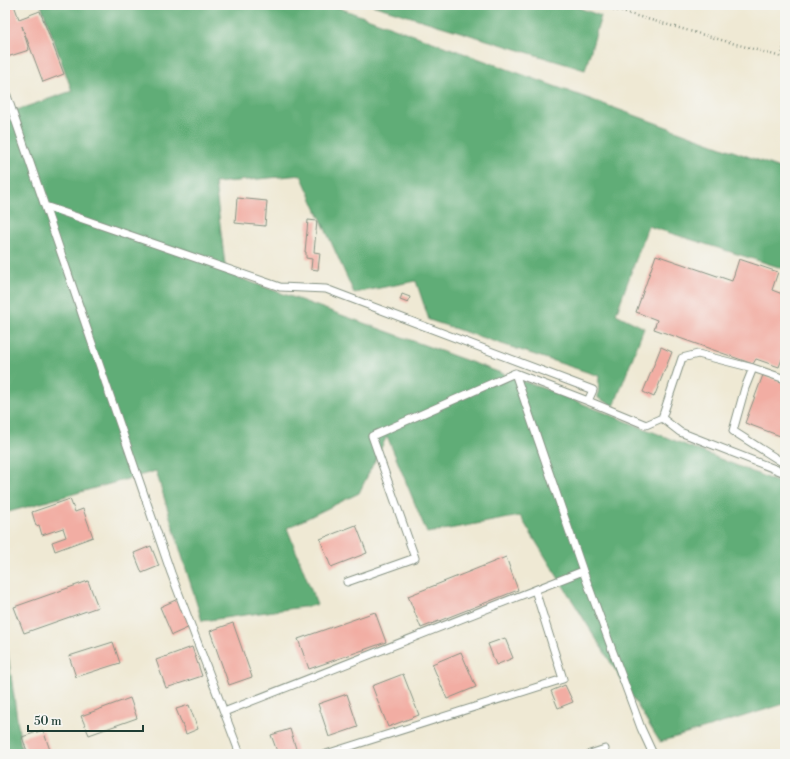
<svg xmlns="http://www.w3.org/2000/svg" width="790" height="759" font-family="'Libre Bodoni',serif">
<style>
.forest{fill:#61ad77;stroke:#407556}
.building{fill:#f2ada3}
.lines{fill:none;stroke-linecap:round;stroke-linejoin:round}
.lane-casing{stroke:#879384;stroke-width:9}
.path{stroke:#879384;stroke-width:2.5;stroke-dasharray:1 3;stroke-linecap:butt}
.lane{stroke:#fff;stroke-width:7}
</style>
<rect width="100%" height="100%" fill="#f6f6f2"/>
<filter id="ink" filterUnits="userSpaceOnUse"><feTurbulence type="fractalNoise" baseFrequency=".025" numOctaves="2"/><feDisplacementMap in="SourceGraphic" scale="8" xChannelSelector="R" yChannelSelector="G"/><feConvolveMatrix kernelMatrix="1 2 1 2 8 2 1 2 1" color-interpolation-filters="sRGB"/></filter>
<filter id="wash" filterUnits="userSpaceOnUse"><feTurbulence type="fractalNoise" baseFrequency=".012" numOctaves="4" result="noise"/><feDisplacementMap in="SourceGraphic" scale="16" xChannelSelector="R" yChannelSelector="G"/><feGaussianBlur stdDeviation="0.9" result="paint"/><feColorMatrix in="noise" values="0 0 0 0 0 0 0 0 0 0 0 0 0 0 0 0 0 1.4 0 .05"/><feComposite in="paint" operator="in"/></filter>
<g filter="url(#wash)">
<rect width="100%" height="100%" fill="#efe9d4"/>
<path class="forest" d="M41,5H331L785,170V269L648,226L616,314L644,328L614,406L598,398L599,376L429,320L416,281L354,293L301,175L215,183L226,273L556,393L785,485V701L784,704L660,742L520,516L427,533L387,436L359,493L287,528L317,605L202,621L156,471L5,513V114L72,91Z
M372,5H571L601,16L585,70Z
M5,633L22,754H5Z"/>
<g id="blocks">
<path class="building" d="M5,5H14L19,19L40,11L64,74L43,82L22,26L29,50L7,57L5,52Z
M237,198L267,201L265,226L235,223Z
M308,220L317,221L314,252L320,253L318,270L311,269L312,259L306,258V252H305Z
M656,255L732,281L739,259L778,272L772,290L785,295V351L779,367L756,359L753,364L654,329L657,320L636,312Z
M402,294L410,297L408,303L400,300Z
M661,347L672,352L654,397L643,392Z
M763,375L785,383V431L783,437L745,423Z
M70,499L75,512L83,509L93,537L55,551L52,542L66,537L63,528L42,535L39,525L36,526L32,512Z
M356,525L367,553L331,567L320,539Z
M151,546L159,566L142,573L134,553Z
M506,557L518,590L421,628L408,596Z
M88,581L98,607L24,633L14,607Z
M180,598L192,626L172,635L160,607Z
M375,612L386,642L309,669L298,639Z
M233,623L252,677L229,685L210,631Z
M505,638L513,658L496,665L488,644Z
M113,642L120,663L76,677L69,656Z
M192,647L202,676L166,688L156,660Z
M461,652L476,687L447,699L432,664Z
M403,674L419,715L388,727L372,686Z
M565,685L573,702L558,708L551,691Z
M347,694L358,727L329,737L318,704Z
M130,698L137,718L89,735L81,716Z
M189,705L198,729L186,734L176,709Z
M290,729L297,752L292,754H278L271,735Z
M43,730L51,753L56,751L58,754H28L22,737Z"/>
</g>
</g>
<g filter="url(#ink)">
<use href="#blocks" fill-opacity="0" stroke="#879384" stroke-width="1"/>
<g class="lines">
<defs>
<path id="lane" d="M5,90L171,573L240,754
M45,206L280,287L326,289L593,390L588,401L646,425L662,418
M753,368L745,388L733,431L785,464
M515,373L588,401
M785,379L753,368L698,354L682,358L662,418L680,432L785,473
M347,582L415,558L372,436L515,373L583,571L641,728L653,754
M224,712L583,571
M326,754L563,679L535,590
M590,754L605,749"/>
</defs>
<use href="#lane" class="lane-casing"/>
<path class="path" d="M598,5L785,58
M782,57L785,39"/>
<use href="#lane" class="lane"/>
</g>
</g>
<rect width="790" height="759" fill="none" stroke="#f6f6f2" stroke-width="20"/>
<path d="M28 725v6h115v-6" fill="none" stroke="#1f3d34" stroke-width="2"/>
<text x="34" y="725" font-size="12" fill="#1f3d34" stroke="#f6f6f2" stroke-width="3" paint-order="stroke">50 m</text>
</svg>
